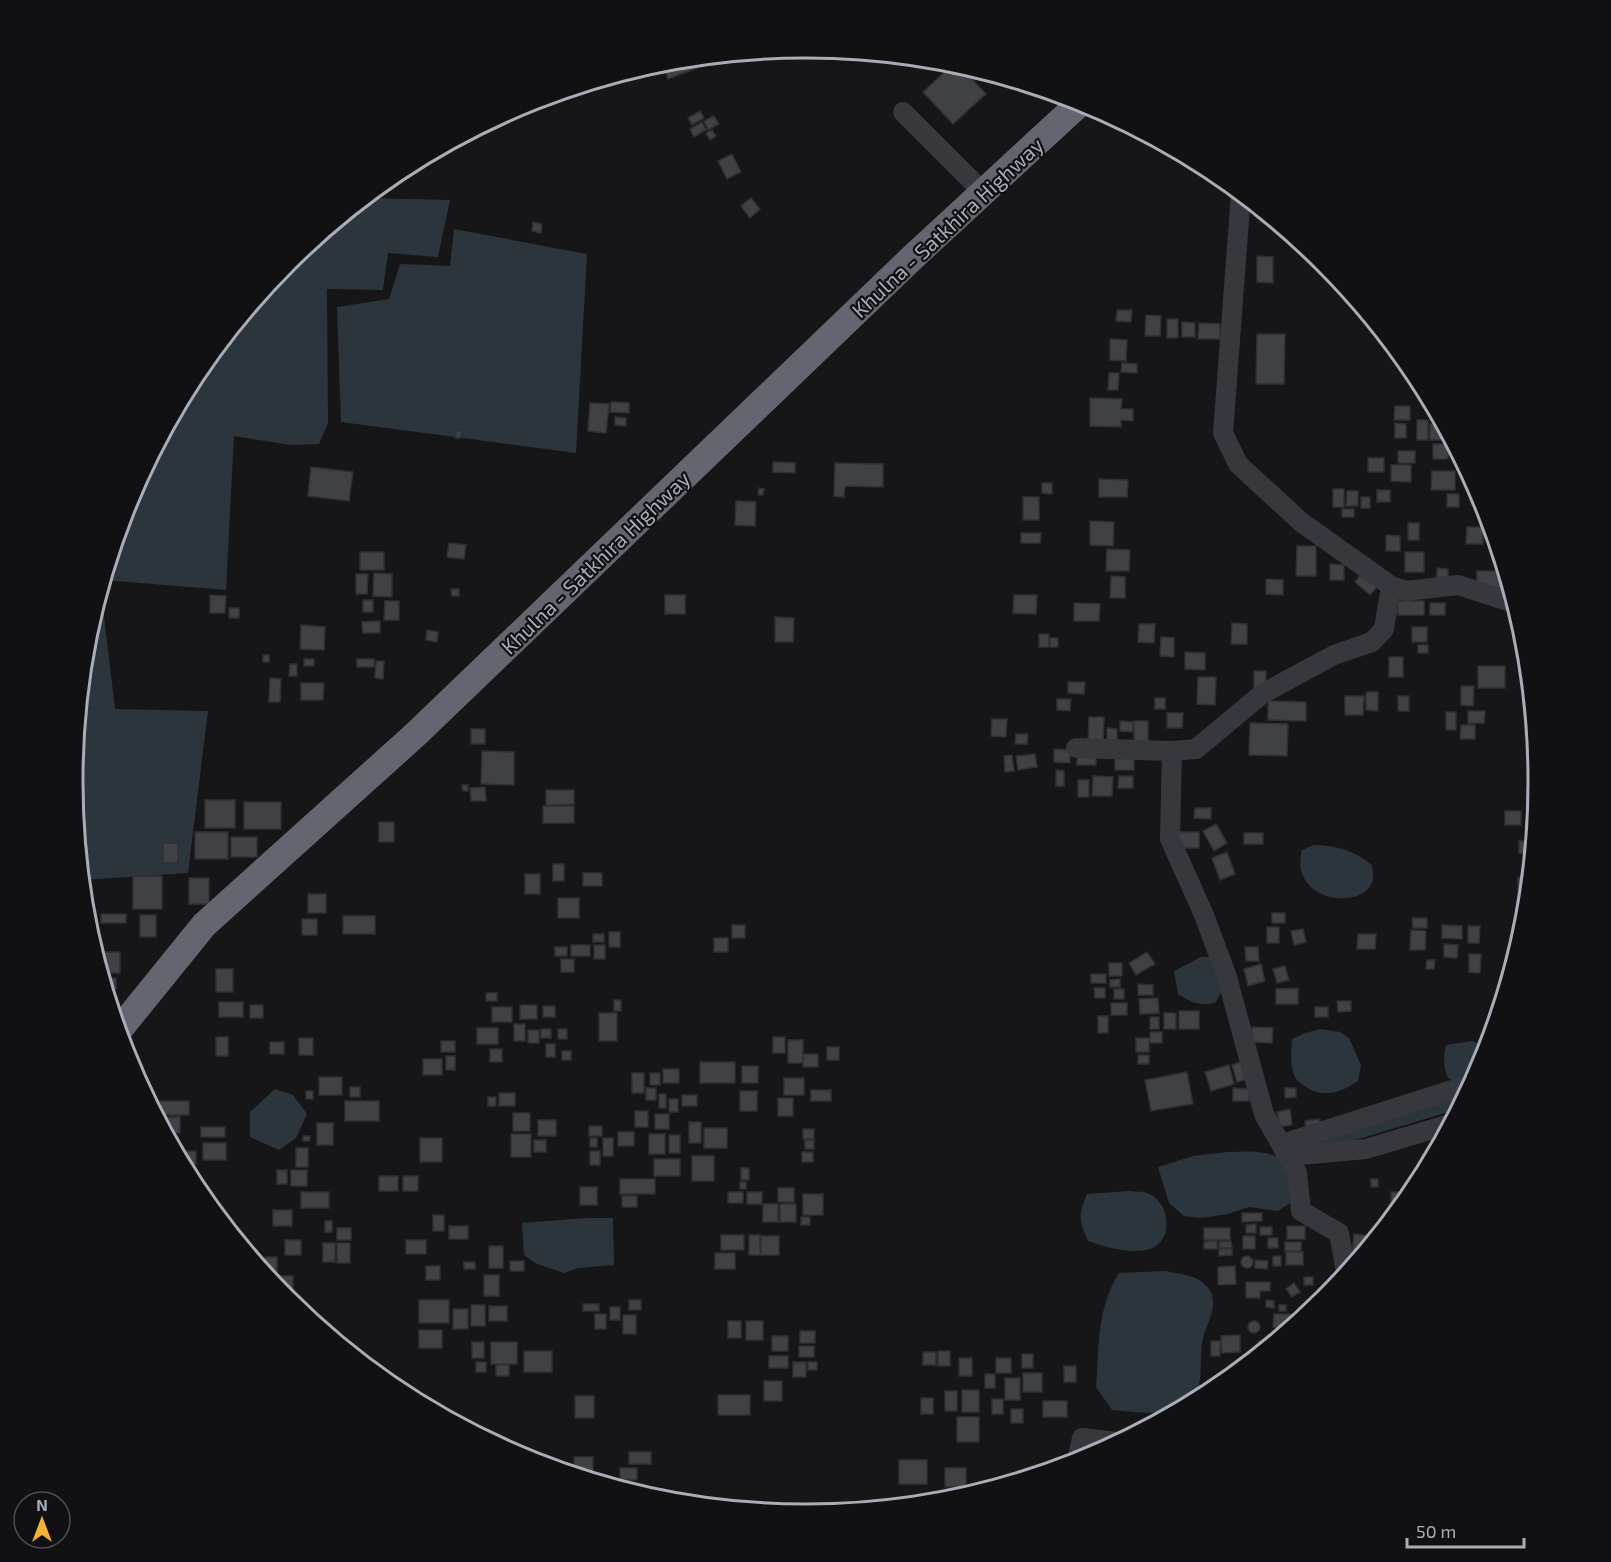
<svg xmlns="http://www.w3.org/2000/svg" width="1611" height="1562" font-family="'Exo 2',sans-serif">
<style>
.water{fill:#2c353c}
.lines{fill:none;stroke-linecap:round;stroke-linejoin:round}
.canal{stroke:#2c353c;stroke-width:16}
.building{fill:#404145;stroke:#303034;stroke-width:1.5}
.minor{stroke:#37383d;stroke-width:20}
.highway{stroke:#63666e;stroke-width:27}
.labels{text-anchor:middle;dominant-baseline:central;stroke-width:4.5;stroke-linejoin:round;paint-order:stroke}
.street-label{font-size:21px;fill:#a8adb8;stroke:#111113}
.rim{fill:none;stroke:#a8adb8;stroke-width:3}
</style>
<rect width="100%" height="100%" fill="#161618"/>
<path class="water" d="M366,198L450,200L438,257L388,253L383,290L327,289L328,423L319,444L291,445L234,436L226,590L104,580L128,500L196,373L287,262Z
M454,229L587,254L576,453L341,422L337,307L389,299L400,264L450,266Z
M101,591L115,709L208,711L188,873L82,880L73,781L80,708H95L80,707L87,638Z
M1314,845C1336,845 1355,851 1372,865C1372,869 1374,875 1373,879C1366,912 1288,903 1302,850Z
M1201,957H1212L1224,986L1216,1002C1201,1007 1192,1003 1178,994L1174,971Z
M1498,997L1501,1000L1488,1044L1484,1031Z
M1321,1029L1340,1032L1349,1038L1361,1065L1358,1081C1342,1092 1323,1099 1306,1087C1302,1084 1297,1081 1295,1077C1290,1066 1291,1052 1292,1039L1305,1033Z
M1472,1041L1479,1044L1485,1055L1473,1079L1463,1082L1449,1079C1443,1069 1443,1057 1446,1045Z
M275,1089L293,1095L307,1114L296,1138L279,1150L250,1137V1112Z
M1228,1152C1244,1152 1276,1147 1285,1166C1290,1176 1289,1192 1290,1203L1278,1211L1249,1207L1228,1214L1201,1218L1184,1216L1169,1203L1158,1167L1193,1156Z
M1129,1191C1134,1192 1142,1191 1147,1193C1168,1200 1174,1234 1156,1246C1140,1257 1104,1247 1088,1241C1079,1221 1078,1215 1087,1194Z
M586,1218H613L614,1265L578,1268L564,1273L537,1264L524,1255L522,1223Z
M1165,1271C1181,1274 1206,1276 1212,1295C1217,1311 1204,1327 1202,1343C1200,1357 1203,1393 1192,1401C1171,1418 1138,1412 1112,1410L1096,1387C1099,1348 1097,1307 1119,1273Z"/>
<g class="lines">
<path class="canal" d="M1324,1141L1463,1099"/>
</g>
<path class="building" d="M693,59L697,68L668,79L662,62Z
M953,64L960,66L986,94L953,124L923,92Z
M700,111L704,118L692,125L688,118Z
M714,116L719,124L708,130L704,121Z
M702,122L706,130L694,137L690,129Z
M712,130L716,136L710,140L706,133Z
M732,154L741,172L727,179L718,161Z
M751,198L760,209L750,218L741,206Z
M1261,211L1275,222H1261Z
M533,222L542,224L541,233L532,231Z
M1257,256L1273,257V283L1257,282Z
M1117,310H1132L1131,322L1116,321Z
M1146,315L1161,316L1160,336H1145Z
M1167,319H1178V338H1167Z
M1182,322L1195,323V337H1182Z
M1199,323L1220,324V339H1198Z
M1257,334H1285L1284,384H1256Z
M1110,339L1127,340L1126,361L1110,360Z
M1122,363L1137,364V373L1121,372Z
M1109,373H1119L1118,390H1108Z
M1090,398L1122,399L1121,409H1133V421L1121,420V427L1090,426Z
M611,402L629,403V413L610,412Z
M590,403L609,404L606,433L588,431Z
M1395,406H1410V420H1394Z
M615,417L626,418V426L615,425Z
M1417,420H1428V440H1417Z
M1395,423L1406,424V438H1395Z
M1430,424H1442V440H1430Z
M456,430L462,431L461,438H455Z
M1433,444H1448V459H1433Z
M1398,451H1415V463H1398Z
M1368,458H1384V472H1368Z
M773,462L795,463V473L773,472Z
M835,463L883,464V487L845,486L844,497L834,496Z
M1391,465H1411V482L1391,481Z
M311,467L353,472L349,501L308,496Z
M1432,471H1455V490H1431Z
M1099,479L1128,480L1127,497H1099Z
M1042,483H1052V494L1042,493Z
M759,488L764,489L763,495H758Z
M1333,489H1344V507H1333Z
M1377,490H1390V502H1377Z
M1347,491H1358V506H1346Z
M1447,494H1459V507H1447Z
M1023,497H1039V520H1023Z
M1361,497H1370V508H1361Z
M736,501L756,502L755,526L735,525Z
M1342,509H1354V517H1342Z
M1090,521L1114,522L1113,546L1090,545Z
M1408,523H1419V540H1408Z
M1467,527H1483V544H1466Z
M1021,533H1041L1040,543H1021Z
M1386,535L1400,536V551H1386Z
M449,543L466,545L464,559L447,557Z
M1297,546H1316V576H1296Z
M1107,549L1130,550L1129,571H1106Z
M360,552H384V570H360Z
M1405,552H1424V572H1405Z
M1330,564L1344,565V580H1330Z
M1437,568L1448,569V583H1437Z
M1477,571H1504V590L1477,589Z
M1363,572L1379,585L1370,595L1355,582Z
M374,573L392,574V597L373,596Z
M356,574H368L367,594H356Z
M1111,576L1125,577V598H1110Z
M1266,579L1283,580V595L1266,594Z
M451,589H459V596H452Z
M210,595L226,596L225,613H210Z
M665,595H685V614H665Z
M1014,595H1037L1036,614L1013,613Z
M363,600H373V612H363Z
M385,601H399V620H384Z
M1398,601H1424V615H1398Z
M1074,603L1100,604L1099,621H1074Z
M1430,603H1445V615H1430Z
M229,608H239V618H229Z
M775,617L794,618L793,642H775Z
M380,621V633H363L362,622Z
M1232,623L1247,624V644H1231Z
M1139,624H1155L1154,643L1138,642Z
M301,625L325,627L324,650L300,649Z
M1412,627H1427V642H1412Z
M427,630L438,632L437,642L426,640Z
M1039,634H1049V647H1039Z
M1161,637L1174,638V657L1160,656Z
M1050,638H1058V647H1050Z
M1418,645H1428V653H1418Z
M1185,652L1205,653V670L1185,669Z
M263,655H269V662H263Z
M1389,657H1403V677H1389Z
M304,659H314V666H304Z
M357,659H374V667H357Z
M376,661H384L383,679L375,678Z
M290,664H297V676H289Z
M1478,666H1505V688H1478Z
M1254,671H1266V688L1254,687Z
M1198,677H1216L1215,705L1197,704Z
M270,678L281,679L280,702H269Z
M1068,682H1085L1084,694L1068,693Z
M301,683H324L323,700H301Z
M1461,686H1474L1473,706L1461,705Z
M1366,692H1378V711L1366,710Z
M1345,696H1364L1363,715H1345Z
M1398,696H1409V711H1398Z
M1155,698H1165V709H1155Z
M1057,699H1071L1070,711L1057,710Z
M1268,701L1306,702V721L1268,720Z
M1468,711H1485L1484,723H1468Z
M1446,712H1456V730H1446Z
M1167,713H1183L1182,728H1167Z
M1089,717H1104L1103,743H1088Z
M992,719H1007L1006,737L991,736Z
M1120,721L1133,722V732L1120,731Z
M1134,721H1148V742H1134Z
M1250,723L1288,724L1287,756L1249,755Z
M1461,725H1475V739H1460Z
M1107,728L1117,729V743H1107Z
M471,729H485V744H471Z
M1016,734H1028L1027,744H1015Z
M1054,749L1070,750V763L1054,762Z
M482,751L514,752V785L481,784Z
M1077,752L1096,753V765H1077Z
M1035,754L1037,767L1018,770L1016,756Z
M1115,754H1134V770H1115Z
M1012,755L1014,771L1005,772L1004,756Z
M1056,770L1064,771V786H1056Z
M1093,776L1113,777L1112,796H1092Z
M1119,776H1133V788H1118Z
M1078,780H1089V797H1078Z
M462,785H468V791H463Z
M485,787L486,801H471L470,788Z
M546,790H574V804L546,805Z
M205,800H235V828H205Z
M244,802H281V829H244Z
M543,806H574V823H543Z
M1195,808H1211V819L1194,818Z
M1505,811H1521V825H1505Z
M379,822H394V842H379Z
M1216,824L1227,843L1214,851L1203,831Z
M1526,824H1534L1533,837H1526Z
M195,832H228V859H195Z
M1178,832H1199V848H1178Z
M1244,833H1263V844H1244Z
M231,837H257V857H231Z
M1519,841H1533L1531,854L1519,853Z
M163,843H178V863H163Z
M1227,852L1235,874L1220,880L1212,858Z
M553,864H564V881H553Z
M583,873H602V886H583Z
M525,874H540V894H525Z
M133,876H162V909H133Z
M1518,877H1527V895H1518Z
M189,878H209V904H189Z
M308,894H326V913H308Z
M558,898H579V918H558Z
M1272,913H1285V923H1272Z
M101,914H126V923H101Z
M140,915H156V937H140Z
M343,916H375V934H343Z
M1412,918H1427V928H1413Z
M302,919H317V935H302Z
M732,925H745V938H732Z
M1442,925L1462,926V939L1442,938Z
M1468,926H1480L1479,943H1468Z
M1267,927H1279V943H1267Z
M1303,929L1306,942L1294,945L1291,931Z
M1411,930L1426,931L1425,950H1410Z
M609,932H620V947H609Z
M593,934H604V942H593Z
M1358,934H1376L1375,949H1357Z
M714,938H728V952H714Z
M1444,944L1458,945L1457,958L1444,957Z
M571,945H590V956H571Z
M594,945H605V959H594Z
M555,947H567V956H555Z
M1245,947H1258L1259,961H1246Z
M101,952H120V973H102Z
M1147,952L1155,964L1136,975L1129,963Z
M1469,954H1481L1480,973L1469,972Z
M561,959H574V972H561Z
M1427,960H1435L1434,969H1426Z
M1109,963H1122V976H1109Z
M1261,964L1265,981L1248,986L1244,969Z
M1285,966L1289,980L1277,983L1273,969Z
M216,969H233V992H216Z
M1091,974H1106V983H1091Z
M103,978H116V989H106Z
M1120,979V987H1110V980Z
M1138,984L1153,985V995H1138Z
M1094,988H1105V998H1095Z
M1298,988V1004H1276V989Z
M1114,989H1124V999H1114Z
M486,993H497V1001H486Z
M1158,998L1159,1013L1140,1014L1139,999Z
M614,1000H621V1011H614Z
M1337,1001H1351V1011L1338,1012Z
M219,1002H243V1017H219Z
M1111,1003H1127V1015H1111Z
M250,1005H263V1018H250Z
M520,1005H537V1019H520Z
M543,1006H555V1017H543Z
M492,1007H512V1022H492Z
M1315,1007H1328V1017H1315Z
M1179,1011H1199V1029H1179Z
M599,1013H617V1041H599Z
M1164,1013H1176V1029H1164Z
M1098,1016H1108V1033H1098Z
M1150,1017H1159V1029H1150Z
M514,1024H525V1041H514Z
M1252,1027L1273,1028L1272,1043L1252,1042Z
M477,1028H498V1044H477Z
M541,1029H551V1038H541Z
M558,1029H567V1039H558Z
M528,1030H539V1043H528Z
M1150,1032H1162V1043H1150Z
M216,1037H228V1056H216Z
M773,1037H785V1053H773Z
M299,1038H313V1055H299Z
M1136,1038H1149V1052H1136Z
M788,1040H803V1063H788Z
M441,1041H455V1052H441Z
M270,1042H284V1054H270Z
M546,1044H555V1057H546Z
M827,1047H839V1060H827Z
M490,1049H502V1062H490Z
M562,1051H571V1060H562Z
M803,1054H818V1067H803Z
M1138,1055H1149V1064H1138Z
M446,1056H455V1070H446Z
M423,1059H442V1075H423Z
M700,1062H735V1083H700Z
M1241,1062L1247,1079L1237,1082L1232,1065Z
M1229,1065L1234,1084L1211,1091L1205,1072Z
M742,1066H758V1083H742Z
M663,1069H679V1083H663Z
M1187,1072L1193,1104L1151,1111L1145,1080Z
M632,1073H644V1093H632Z
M650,1073H660V1085H650Z
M319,1077H342V1095H319Z
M784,1078H804V1095H784Z
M350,1087H360V1097H350Z
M646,1088H656V1100H646Z
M1233,1088L1249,1089V1101H1233Z
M1285,1088H1296V1097L1285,1098Z
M811,1090H831V1101H811Z
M306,1091H313V1099H306Z
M740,1091H757V1111H740Z
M499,1093H515V1106H499Z
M659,1094H666V1108H659Z
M682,1095H697V1106H682Z
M488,1097H496V1106H488Z
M778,1098H793V1116H778Z
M669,1099H678V1112H669Z
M157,1101H189V1115H157Z
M345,1101H379V1121H345Z
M1290,1109L1292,1125L1280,1127L1277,1112Z
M635,1111H648V1127H635Z
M513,1113H530V1131H513Z
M655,1114H669V1129H655Z
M168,1117H180V1133H168Z
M1319,1119L1321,1127L1306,1130L1305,1121Z
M538,1120H556V1136H538Z
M689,1122H701V1143H689Z
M317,1123H333V1145H317Z
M589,1126H602V1136H589Z
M201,1127H225V1137H201Z
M704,1128H727V1148H704Z
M803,1129H814V1139H803Z
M618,1132H634V1146H618Z
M511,1134H531V1157H511Z
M649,1134H665V1154H649Z
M168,1135H175V1148Z
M669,1135H680V1153H669Z
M303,1136H310V1141H303Z
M420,1138H442V1162H420Z
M590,1138H597V1147H590Z
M603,1138H613V1156H603Z
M534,1140H546V1152H534Z
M805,1140H814V1149H805Z
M203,1143H226V1160H203Z
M296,1148H308V1167H296Z
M180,1151H196V1164H183L180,1158Z
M590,1151H600V1165H590Z
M802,1152H813V1162H802Z
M692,1156H714V1181H692Z
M654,1159H680V1176H654Z
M741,1168H749V1180H741Z
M277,1170H287V1184H277Z
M291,1170H307V1186H291Z
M379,1176H398V1191H379Z
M403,1176H418V1191H403Z
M620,1179H655V1194H620Z
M1371,1179H1378V1187H1371Z
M740,1182H746V1189H740Z
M580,1187H597V1205H580Z
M778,1188H794V1202H778Z
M301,1192H329V1208H301Z
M728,1192H743V1203H728Z
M747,1192H762V1204H747Z
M1391,1192H1400V1206H1391Z
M803,1194H823V1215H803Z
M622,1196H637V1207H622Z
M763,1204H778V1222H763Z
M780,1204H796V1222H780Z
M273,1210H292V1226H273Z
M1242,1213H1262V1221L1242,1222Z
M433,1215H444V1231H433Z
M801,1217H810V1225H801Z
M325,1221H332V1232H325Z
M1256,1224V1233H1246V1225Z
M449,1226H468V1239H449Z
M1287,1226H1305V1239H1287Z
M1260,1227H1272V1235H1260Z
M337,1228H351V1240H337Z
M1204,1228H1230V1240H1204Z
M1354,1234L1371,1236L1370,1243L1360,1255L1352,1254Z
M721,1235H744V1250H721Z
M749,1235H760V1255H749Z
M761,1236H779V1255H761Z
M1243,1236H1255V1249H1243Z
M1268,1238H1278V1248H1268Z
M285,1240H301V1255H285Z
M406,1240H426V1254H406Z
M1217,1241V1249H1204V1242Z
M1231,1241L1232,1248H1219V1242Z
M1285,1242H1301V1251H1285Z
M323,1243H335V1262H323Z
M337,1243H350V1263H337Z
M489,1246H503V1268H489Z
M1219,1249H1232V1255L1219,1256Z
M1286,1252H1303V1265H1286Z
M715,1253H735V1269H715Z
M1241 1262a6 6 0 1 1 12 0a6 6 0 1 1-12 0Z
M1273,1256H1281V1266H1273Z
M265,1257H277V1283H274L265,1272Z
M1255,1260L1268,1261L1267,1269L1255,1268Z
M510,1261H524V1271H510Z
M464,1262H475V1269H464Z
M426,1266H440V1280H426Z
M1235,1266L1236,1284L1218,1285V1267Z
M484,1275H499V1296H484Z
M280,1276H293V1292L280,1291Z
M1304,1277H1313V1285H1304Z
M1246,1282H1270V1291H1260V1298H1246Z
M1294,1283L1300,1292L1292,1297L1286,1289Z
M419,1300H449V1323H419Z
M629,1300H641V1310H629Z
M1266,1300L1274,1301V1308L1266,1307Z
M583,1304H599V1311H583Z
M471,1305H485V1326H471Z
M1279,1305H1286V1311H1279Z
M489,1306H507V1321H489Z
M610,1307H620V1320H610Z
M453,1309H468V1329H453Z
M595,1314H606V1329H595Z
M1274,1314H1294V1324L1289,1328L1273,1327Z
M623,1315H636V1334H623Z
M1248 1327a6 6 0 1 1 12 0a6 6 0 1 1-12 0Z
M728,1321H741V1338H728Z
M746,1321H763V1340H746Z
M419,1330H442V1348H419Z
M800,1331H815V1343H800Z
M1240,1335V1352L1222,1353L1221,1336Z
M772,1336H788V1351H772Z
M1211,1341H1220V1356H1211Z
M1259,1341H1272L1258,1353Z
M472,1342H484V1358H472Z
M491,1342H517V1364H491Z
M799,1346H814V1357H799Z
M524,1351H552V1372H524Z
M938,1351H950V1366H938Z
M923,1352H936V1365H923Z
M1022,1354H1033V1368H1022Z
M769,1356H788V1368H769Z
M959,1358H972V1376H959Z
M996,1358H1011V1373H996Z
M476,1362H486V1372H476Z
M793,1362H806V1377H793Z
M808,1362H817V1370H808Z
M496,1365H509V1376H496Z
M1064,1366H1076V1382H1064Z
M1023,1373H1042V1392H1023Z
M985,1374H995V1388H985Z
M1005,1378H1020V1400H1005Z
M764,1381H782V1401H764Z
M962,1390H979V1412H962Z
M945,1391H957V1411H945Z
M718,1395H750V1415H718Z
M575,1396H594V1418H575Z
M921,1398H933V1414H921Z
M992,1399H1003V1414H992Z
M1043,1401H1067V1417H1043Z
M1011,1409H1023V1423H1011Z
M957,1417H979V1442H957Z
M629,1452H651V1464H629Z
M574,1457H593V1479L574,1473Z
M899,1460H927V1484H899Z
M620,1468H637V1480H620Z
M945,1468H966V1487H945Z
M952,1490H969V1494L952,1499Z"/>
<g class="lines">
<path class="minor" d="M903,112L983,192
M1241,194L1223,433L1238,464L1301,522L1391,586L1406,591L1458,585L1514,603
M1076,748L1172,751L1196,749L1262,694L1334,655L1372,642L1384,629L1391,586
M1172,751L1170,839L1204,915L1227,977L1264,1114L1297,1173L1301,1211L1339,1233L1346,1272
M1282,1144L1471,1084
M1289,1156L1366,1149L1450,1124
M1077,1461L1082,1438L1117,1442"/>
<path class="highway" d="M119,1030L204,925L416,734L913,257L1081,102"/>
</g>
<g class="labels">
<g class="street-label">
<text transform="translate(947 227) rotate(-43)">Khulna - Satkhira Highway</text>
<text transform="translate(595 562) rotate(-44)">Khulna - Satkhira Highway</text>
</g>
</g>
<path d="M0 0H1611V1562H0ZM805 58H806A722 722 0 0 1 1528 780V782A722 722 0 0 1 806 1504H805A722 722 0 0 1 83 782V780A722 722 0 0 1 805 58Z" fill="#111113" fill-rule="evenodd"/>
<path class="rim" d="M805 58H806A722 722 0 0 1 1528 780V782A722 722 0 0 1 806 1504H805A722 722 0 0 1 83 782V780A722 722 0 0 1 805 58Z"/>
<g transform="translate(42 1520)"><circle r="28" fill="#111113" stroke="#4d4f55" stroke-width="1.5"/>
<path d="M0-4.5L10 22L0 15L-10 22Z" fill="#f2b134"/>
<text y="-9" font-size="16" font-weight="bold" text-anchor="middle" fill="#a8adb8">N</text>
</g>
<path d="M1407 1538v9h117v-9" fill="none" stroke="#a8adb8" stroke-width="3"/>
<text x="1416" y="1538" font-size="18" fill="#a8adb8" stroke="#111113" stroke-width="4.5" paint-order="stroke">50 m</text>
</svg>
